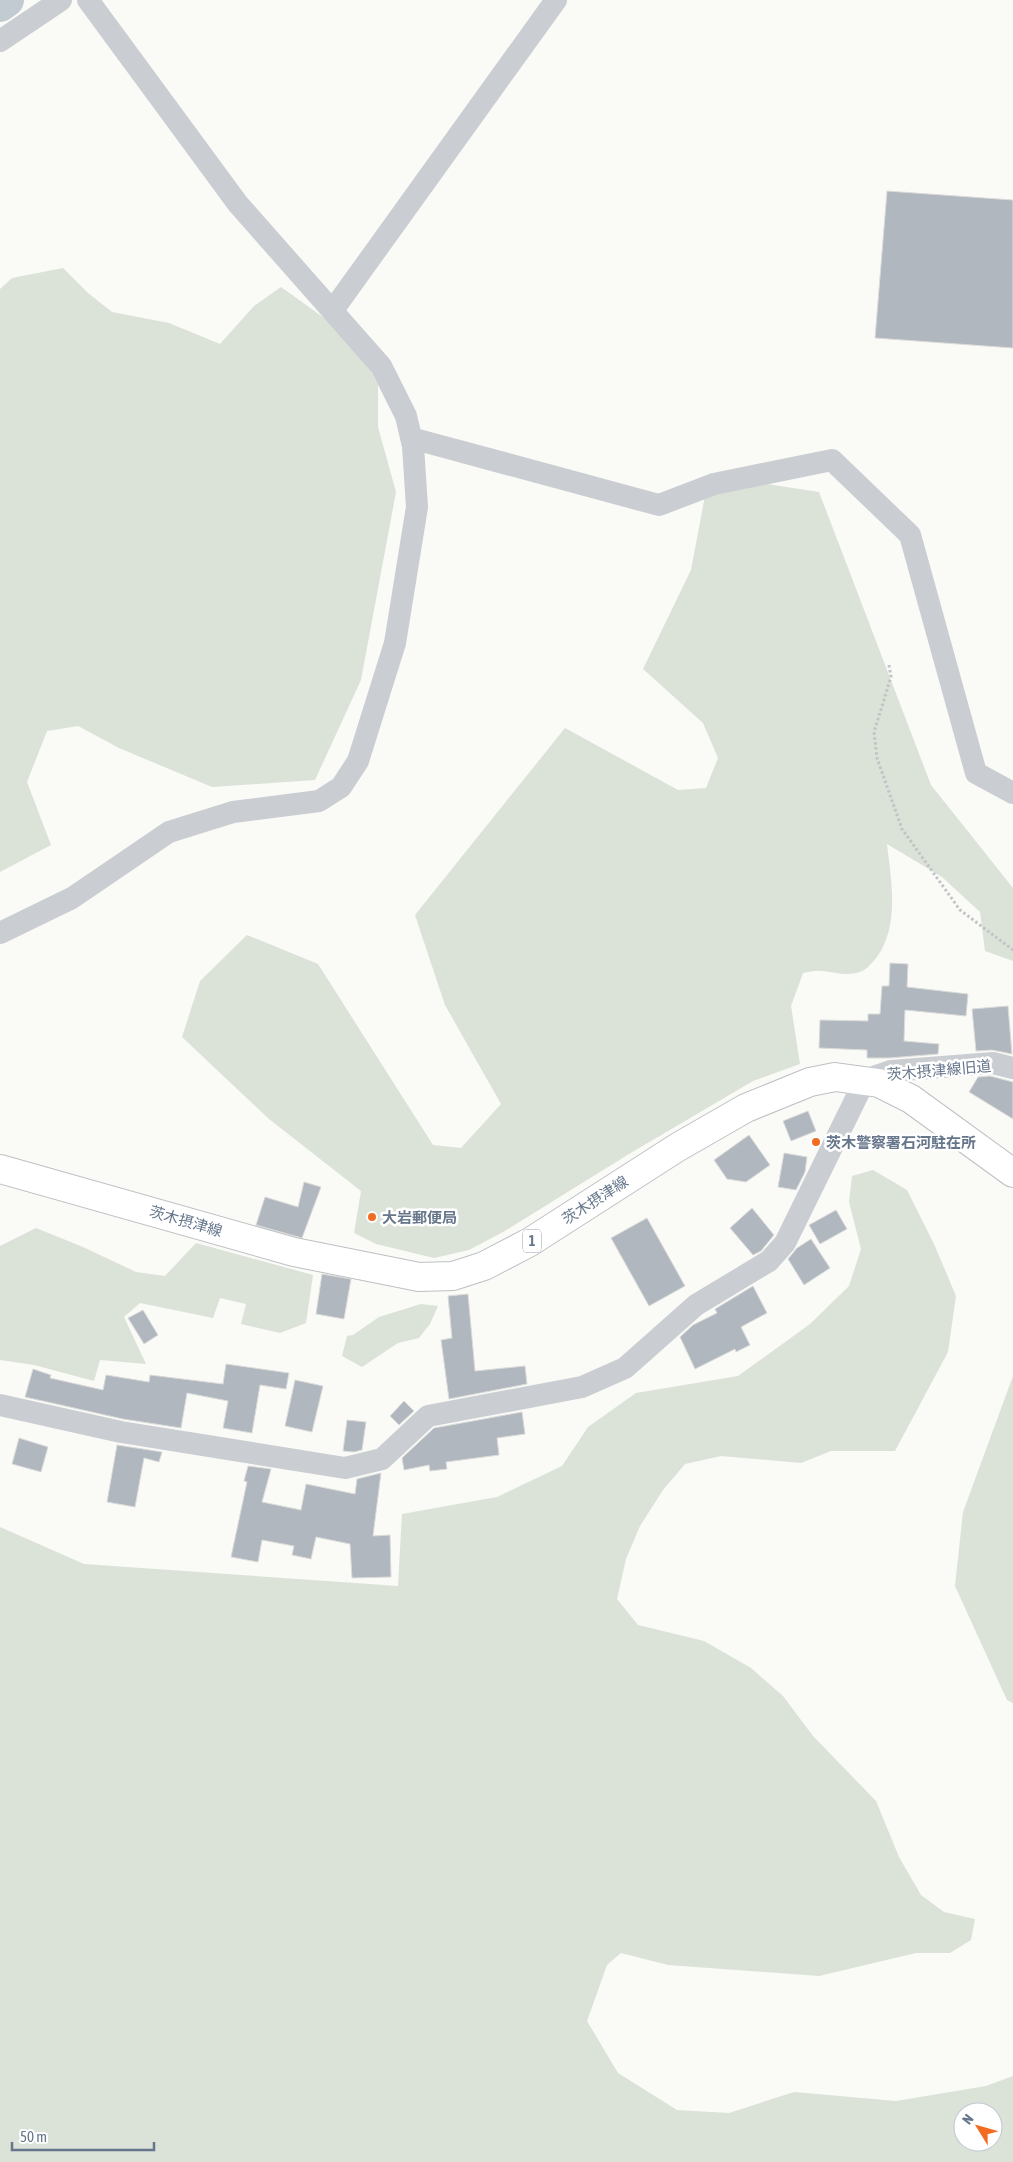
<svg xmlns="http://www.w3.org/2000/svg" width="1013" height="2162" font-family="'Asap Condensed','Noto Sans JP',sans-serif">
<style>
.green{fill:#dbe2d8;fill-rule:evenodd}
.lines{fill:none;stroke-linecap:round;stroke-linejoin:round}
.river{stroke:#c1cbd1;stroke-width:34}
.building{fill:#b0b7bf;stroke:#dcdcda}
.major-casing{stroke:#bdc0c5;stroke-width:30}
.path{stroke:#c1c3c6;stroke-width:3;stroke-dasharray:2.5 2.5;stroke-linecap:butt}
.minor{stroke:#cacdd1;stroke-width:22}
.major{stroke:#fff;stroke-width:28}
.poi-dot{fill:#f16b20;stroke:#fff;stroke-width:2}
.labels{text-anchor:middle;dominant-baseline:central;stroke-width:5;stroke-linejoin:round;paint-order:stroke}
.shield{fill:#fff;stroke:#949fae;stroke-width:1}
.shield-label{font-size:14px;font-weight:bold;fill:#66768b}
.street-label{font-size:15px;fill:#66768b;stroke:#fff}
.poi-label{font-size:15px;font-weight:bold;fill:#66768b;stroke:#fff;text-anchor:start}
</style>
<rect width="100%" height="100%" fill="#fafaf7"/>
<path class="green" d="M63,268L88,293L112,312L169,323L220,344L254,306L281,287L355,340L378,385V427L396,492L361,680L315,780L212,787L119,748L78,726L47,731L27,782L51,845L0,872V289L12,278Z
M709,475L819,492L931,785L1013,888V961L985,951L980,912L942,877L887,844C891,881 900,924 877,957C871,964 866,971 856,973C844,976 834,972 822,971C816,970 809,972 803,973L791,1006L800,1064L753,1081L629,1154L503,1232L469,1250L434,1258L376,1244L354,1233L361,1191L269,1119L182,1037L200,981L247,935L318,964L433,1145L461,1148L501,1104L445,1005L415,915L565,728L678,790L706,788L718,758L703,723L643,669L691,570Z
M873,1170L907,1190L934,1244L956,1296L948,1352L895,1451H831L801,1463L721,1456L685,1464L663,1490L640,1526L626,1559L617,1599L638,1625L704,1641L751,1668L783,1696L813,1736L876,1801L899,1857L921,1895L944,1912L975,1919L971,1940L950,1953H916L819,1976L668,1965L621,1953L607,1965L587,2021L618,2073L677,2110L729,2113L794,2092L896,2101L986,2086L1013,2076V2162H0V1527L84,1564L398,1586L402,1514L497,1497L562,1466L588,1427L636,1393L738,1376L810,1324L849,1286L861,1249L849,1202L852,1176ZM963,2112H993V2142H963Z
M36,1228L83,1247L136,1272L165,1276L196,1243L313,1275L306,1323L280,1333L241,1324L246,1304L220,1298L213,1318L140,1303L124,1317L146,1364L100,1360L94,1381L34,1365L0,1360V1246Z
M421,1304L438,1306L430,1324L419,1338L398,1343L362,1367L342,1356L347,1336L353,1335L379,1317Z
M1013,1376V1703L1007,1700L955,1586L963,1512Z"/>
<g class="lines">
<path class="river" d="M0,5L7,0"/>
</g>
<path class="building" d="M887,191L1013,200V348L875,338Z
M890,963L908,964L907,987L968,994L966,1016L905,1010L904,1041L939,1044L938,1054L889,1058H867V1050L819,1048L820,1020L868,1021V1014H880L882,986H889Z
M1008,1006L1012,1054L992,1050L976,1051L972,1009Z
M990,1076L1013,1082V1119L969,1092L978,1077Z
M808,1111L816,1131L791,1141L783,1121Z
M749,1135L770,1165L746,1182L727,1179L714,1160Z
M784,1153L807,1157L805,1172L796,1190L778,1187Z
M304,1182L321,1187L302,1238L256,1225L265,1197L298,1207Z
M752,1208L774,1235L761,1251L753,1255L730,1228Z
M836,1210L847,1229L820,1244L809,1225Z
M647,1218L685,1286L649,1306L611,1238Z
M811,1239L830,1268L804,1285L788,1259L797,1248Z
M322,1274L351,1279L344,1319L316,1314Z
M753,1286L767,1313L741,1327L750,1345L736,1352L735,1349L695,1369L680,1337L693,1325L717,1313L715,1309Z
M468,1294L475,1371L525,1366L527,1384L449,1399L441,1340L452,1338L448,1296Z
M143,1310L158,1335L144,1344L128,1318Z
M226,1364L289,1373L286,1389L260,1385L252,1433L223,1428L228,1401L187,1393L181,1428L123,1419L25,1397L33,1369L51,1375L50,1378L103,1390L106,1375L149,1382L150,1375L223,1384Z
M295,1380L323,1386L312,1432L285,1426Z
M404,1401L414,1411L399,1425L390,1416Z
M522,1412L525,1434L497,1438L499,1455L446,1462L447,1469L430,1471L429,1465L404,1470L402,1458L434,1428Z
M347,1420L366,1422L362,1450L354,1452L343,1451Z
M19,1438L48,1447L41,1472L12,1464Z
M117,1445L162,1452L159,1462L144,1458L135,1507L107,1502Z
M248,1466L271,1469L262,1502L301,1510L306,1484L355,1494L357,1479L381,1473L373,1536L390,1535L391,1577L352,1578L350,1544L316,1537L311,1559L292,1555L294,1546L262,1540L258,1562L231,1557L247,1482L244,1481Z"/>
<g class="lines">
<defs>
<path id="major" d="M0,1169L294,1252L419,1277L453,1276L484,1266L530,1242L678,1147L746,1108L810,1082L835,1077L879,1083L911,1099L1013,1173"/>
</defs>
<use href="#major" class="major-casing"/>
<path class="path" d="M889,665L891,677L874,732L877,758L902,829L960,910L1013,950"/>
<path class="minor" d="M0,41L61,0
M333,310L556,0
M411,438L659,505L714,484L832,460L910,535L976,773L1013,793
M0,933L72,898L169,832L233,812L319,801L341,787L358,761L395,643L417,507L413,446L406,416L381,366L238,204L88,0
M0,1405L121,1432L345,1468L382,1459L428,1416L582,1387L625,1368L696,1305L769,1261L785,1243L865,1080L891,1071L993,1063L1013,1068"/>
<use href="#major" class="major"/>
</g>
<g class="poi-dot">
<circle cx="816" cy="1142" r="5"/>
<circle cx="372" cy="1217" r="5"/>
</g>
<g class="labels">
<rect class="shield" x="523" y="1229.5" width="18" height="23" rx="4"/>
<g class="shield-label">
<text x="532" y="1241">1</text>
</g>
<g class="street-label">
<text transform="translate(939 1070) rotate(-5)">茨木摂津線旧道</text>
<text transform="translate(595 1200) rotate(-33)">茨木摂津線</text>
<text transform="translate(186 1221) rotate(16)">茨木摂津線</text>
</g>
<g class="poi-label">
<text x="826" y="1142">茨木警察署石河駐在所</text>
<text x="382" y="1217">大岩郵便局</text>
</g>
</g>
<g transform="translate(978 2127) rotate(307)"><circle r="24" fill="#ffffff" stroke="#c2c8d1"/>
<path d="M0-4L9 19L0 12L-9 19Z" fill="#f16b20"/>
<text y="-8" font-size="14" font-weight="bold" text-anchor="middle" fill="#66768b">N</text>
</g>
<path d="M12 2142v8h142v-8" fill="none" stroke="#66768b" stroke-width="2.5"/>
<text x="20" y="2142" font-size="15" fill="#66768b" stroke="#ffffff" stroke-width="4" paint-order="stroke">50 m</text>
</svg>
